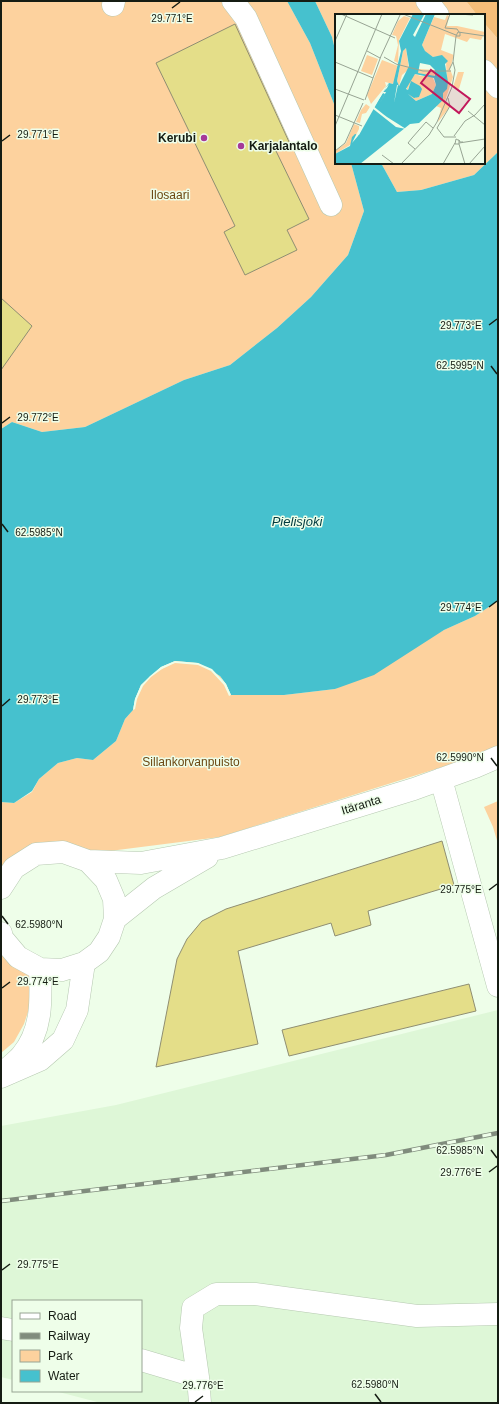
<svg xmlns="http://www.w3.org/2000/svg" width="499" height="1404" font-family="Arial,sans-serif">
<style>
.built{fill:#def7d7}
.green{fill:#fdd29e}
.forest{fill:#f5be78}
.water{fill:#46c1ce}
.pier{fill:#eefee9}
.building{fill:#e4de89;stroke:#8f8e72}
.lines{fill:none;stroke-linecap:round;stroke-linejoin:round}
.minor-casing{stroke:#b6c9b1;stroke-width:23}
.minor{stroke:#fff;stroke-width:22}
.rail-casing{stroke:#808c7d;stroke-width:4.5}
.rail{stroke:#eefee9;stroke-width:3;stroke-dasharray:9;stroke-linecap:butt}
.ticks{fill:none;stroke:#151c13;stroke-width:1.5}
.poi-dot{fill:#a53999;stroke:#eefee9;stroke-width:1.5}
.labels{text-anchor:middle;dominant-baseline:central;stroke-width:3;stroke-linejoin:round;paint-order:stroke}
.poi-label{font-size:12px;font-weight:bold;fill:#151c13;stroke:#eefee9;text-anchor:end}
.park-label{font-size:12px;fill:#6c4812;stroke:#eefee9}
.street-label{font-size:12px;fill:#151c13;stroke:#eefee9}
.water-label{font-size:13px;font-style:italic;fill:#003b40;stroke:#eefee9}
.inset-road{fill:none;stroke:#97a493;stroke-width:1}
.view{fill:#c2185b;fill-opacity:0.15;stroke:#c2185b;stroke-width:2}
.inset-edge{fill:none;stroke:#151c13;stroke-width:2}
.ticks-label{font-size:10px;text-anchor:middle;fill:#151c13;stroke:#eefee9;stroke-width:3;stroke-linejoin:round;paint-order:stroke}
</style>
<rect width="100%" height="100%" fill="#eefee9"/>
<path class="built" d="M498,1010V1403H101L55,1391H141V1301H13V1380L1,1377V1126L116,1105Z"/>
<path class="green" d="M1,1H287L310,43L336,109V163H351L364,211L348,255L311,297L277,328L230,365L184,380L85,427L42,432L12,422L1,429Z
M315,1H466L477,15H336V55L332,37Z
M484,23L498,39V152L474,175L421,190L397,192L381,163H484Z
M498,601V748L474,757L220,837L86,854L61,845L1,879V802L14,803L32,792L39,779L58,763L77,758L93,760L116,741L125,719L133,710L141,685L150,676L175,661L198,663L220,676L231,695H284L335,689L444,630L475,616Z
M498,801V844L493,827L484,807Z
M1,947L31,978V1003L24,1024L14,1042L1,1053Z"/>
<path class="forest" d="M466,1H498V39L484,23V15H477Z"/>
<path class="water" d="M287,1H315L332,37L336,54V109L310,43Z
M498,152V601L475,616L444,630L374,675L335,689L284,695H231L226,684L220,676L198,663L175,661L161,667L141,685L135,699L133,710L125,719L116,741L93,760L77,758L58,763L39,779L32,791L14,803L1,802V429L12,422L42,432L85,427L184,380L230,365L277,328L311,297L348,255L364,211L351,163H381L397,192L421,190L474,175Z"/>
<path class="pier" d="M175,661L198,663L212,669L226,684L231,695L229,696L224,685L211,671L198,665L175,663L162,669L151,677L143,686L137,699L135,709L133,710L135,699L141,685L150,676L161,667Z"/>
<path class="building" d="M235,24L290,144L276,151L309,219L287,230L297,250L245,275L224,232L235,226L156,63Z
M1,298L32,326L1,370Z
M442,841L454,885L368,911L371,925L335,936L331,923L238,951L258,1044L156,1067L177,959L187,939L202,921L226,909Z
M469,984L476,1011L289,1056L282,1030Z"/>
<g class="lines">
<defs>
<path id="minor" d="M233,1L246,18L331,205
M427,1L438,15
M113,5L114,1
M484,71L498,87
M441,779L498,986
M88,861L141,863L222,848L414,789L475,767L498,757
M1,888L14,868L36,854L63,852L88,861L106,880L114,899L115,919L109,937L99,952L84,963L62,970L40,969L18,957L2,938L1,933
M115,919L154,888L207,857
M4,1072C10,1066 17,1061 22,1055C43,1030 41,998 40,969
M1,1077L40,1060L63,1040L77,1010L84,963
M1,1328L13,1330
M141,1360L198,1377
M200,1403L198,1377L191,1328L193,1308L216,1294H255L417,1316L498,1314"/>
</defs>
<use href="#minor" class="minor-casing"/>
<use href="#minor" class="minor"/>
<defs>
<path id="rail" d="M1,1201L386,1155L498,1133"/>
</defs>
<use href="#rail" class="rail-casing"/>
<use href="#rail" class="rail"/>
</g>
<path class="ticks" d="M172,8L180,2M2,141L10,135M489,325L497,319M491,366L497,374M2,423L10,417M2,524L8,532M489,607L497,601M2,706L10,699M491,758L497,766M489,890L497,884M2,916L8,924M2,988L10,982M491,1150L497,1158M489,1172L497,1166M2,1270L10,1264M375,1394L381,1402M195,1402L203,1396"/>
<g class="poi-dot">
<circle cx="204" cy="138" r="4"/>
<circle cx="241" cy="146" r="4"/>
</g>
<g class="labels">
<g class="poi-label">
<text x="196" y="138">Kerubi</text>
<text x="249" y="146" text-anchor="start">Karjalantalo</text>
</g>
<g class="park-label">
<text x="170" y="195">Ilosaari</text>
<text x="191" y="762">Sillankorvanpuisto</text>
</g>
<g class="street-label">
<text transform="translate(361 805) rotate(-17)">Itäranta</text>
</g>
<g class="water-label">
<text x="297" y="521">Pielisjoki</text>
</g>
</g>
<g transform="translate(335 14)">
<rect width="150" height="150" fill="#eefee9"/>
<path d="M112,1L114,2L112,12H122L150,18L146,26L135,24L132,28L110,20L106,36L119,41L115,55L118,63L110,87L114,90V94L103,108L106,94L101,92L108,86V78L112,73L111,47L107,42L98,43L90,38L87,31L99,3L110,6ZM69,2L75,4L64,26L63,49L59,47L63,31L61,22L57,21L63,7ZM71,34L74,55L67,61L64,72L62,67L68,37ZM32,41L43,45L37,61L26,57ZM47,46L63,52L60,65L58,70L50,68L51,72L36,90L32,81ZM83,55L100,56V62H97L101,71L97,80L81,87L73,80L81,84V70L76,68L72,77V70L80,60L86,62H95L83,59ZM123,58H129L124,75L118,73ZM31,90L35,93L31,99L27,100L25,109L21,108L26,96ZM19,110L24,112V117L15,131L0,140V137L11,129Z" fill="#fdd29e"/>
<path d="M78,0L89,1L78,21L80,23L91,0H100L87,31L90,37L98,43L107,41L113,47L110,50L113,68L112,75L108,79V86L84,109L75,110L25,150H0V140L15,132L17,123L20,120L24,121L51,73L54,69L58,70L66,37L64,27ZM71,34L74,52L64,72L62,67L68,37ZM85,49L95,51L100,56V62L83,59ZM80,60L99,64L101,71L97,80L81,87L73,80L79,84L84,83L87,75L85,72L76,67L73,76L71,75Z" fill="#46c1ce" fill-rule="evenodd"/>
<path d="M54,70L52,74L48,78H51L43,93L50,80L48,79L41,90L38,92L48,100L58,70L48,100L52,103L59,89L62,71H63L59,89L52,103L71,115L61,113L37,94L23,122L17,129L35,93L41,90V88L51,73Z" fill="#eefee9"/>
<path class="inset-road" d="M6,0L60,24M68,0L121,21M115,0L110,14L122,15L124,18M123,0L138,1M125,18V22H121L123,18L150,22M0,27L12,0M32,37L45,44M46,42L65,1M49,43L61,50L88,57H116M0,48L38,64M114,56L118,48L121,22M0,75L29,86M113,84L115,92L102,114L109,123H121M30,86L46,42M133,97L150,111M0,101L27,112M0,112L47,0M119,122L130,107L140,101L150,90M124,126V130H120L121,125L123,126H124L125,128H128M124,129L150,125M124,130L130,150M80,135L73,129L77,124L91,108L98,114M0,137L10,129L28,89M47,141L59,150M66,150L94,121L102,108L117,73L120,56L118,48M108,150L120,129M134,150L150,132"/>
<path class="view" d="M96,56L135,85L124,99L86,69Z"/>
<rect width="150" height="150" class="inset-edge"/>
</g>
<g class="ticks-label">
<text x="172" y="22">29.771°E</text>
<text x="38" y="138">29.771°E</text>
<text x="461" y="329">29.773°E</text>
<text x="460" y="369">62.5995°N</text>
<text x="38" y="421">29.772°E</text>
<text x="39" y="536">62.5985°N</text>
<text x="461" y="611">29.774°E</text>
<text x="38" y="703">29.773°E</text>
<text x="460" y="761">62.5990°N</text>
<text x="461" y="893">29.775°E</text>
<text x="39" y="928">62.5980°N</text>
<text x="38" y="985">29.774°E</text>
<text x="460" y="1154">62.5985°N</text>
<text x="461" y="1176">29.776°E</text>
<text x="38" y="1268">29.775°E</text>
<text x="375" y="1388">62.5980°N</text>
<text x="203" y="1389">29.776°E</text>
</g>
<rect width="499" height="1404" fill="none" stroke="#151c13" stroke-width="4"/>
<rect x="12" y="1300" width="130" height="92" fill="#eefee9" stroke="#97a493"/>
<rect x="20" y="1313" width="20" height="6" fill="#ffffff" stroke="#97a493"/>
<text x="48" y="1320" font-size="12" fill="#151c13">Road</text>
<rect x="20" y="1333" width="20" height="6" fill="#808c7d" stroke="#97a493"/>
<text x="48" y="1340" font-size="12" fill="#151c13">Railway</text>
<rect x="20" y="1350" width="20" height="12" fill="#fdd29e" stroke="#97a493"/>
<text x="48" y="1360" font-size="12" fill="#151c13">Park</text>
<rect x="20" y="1370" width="20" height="12" fill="#46c1ce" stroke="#97a493"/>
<text x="48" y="1380" font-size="12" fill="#151c13">Water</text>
</svg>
